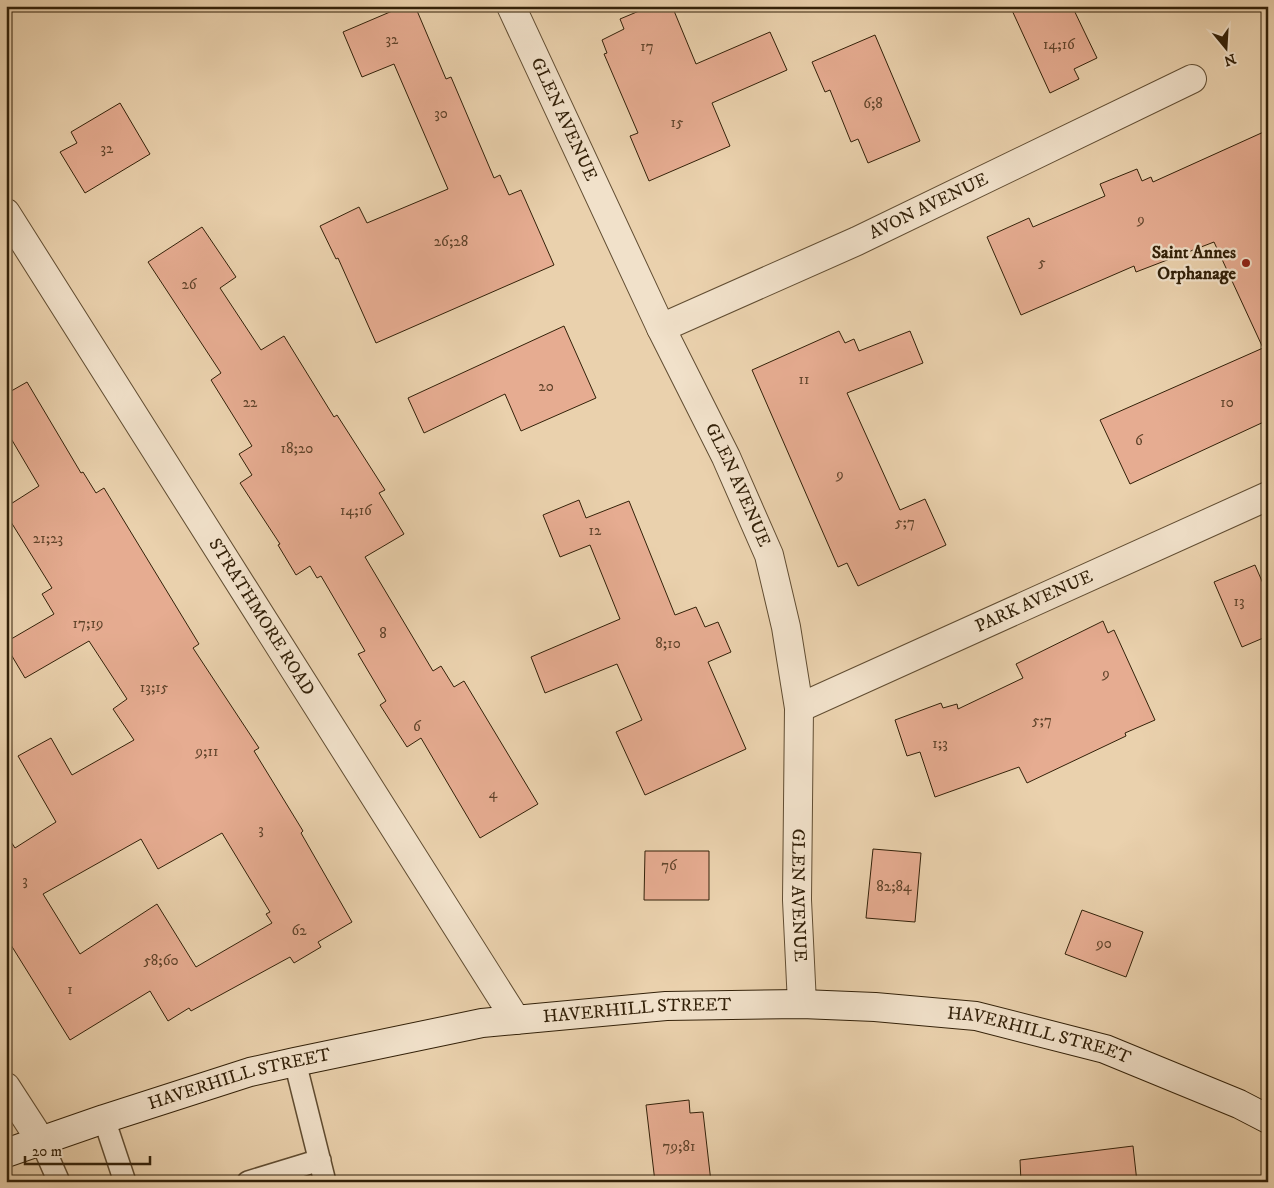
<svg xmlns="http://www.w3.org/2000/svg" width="1274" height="1188" font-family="'IM FELL DW Pica',serif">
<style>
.building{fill:#e6ac91;stroke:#332109;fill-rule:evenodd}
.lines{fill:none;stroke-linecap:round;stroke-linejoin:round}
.service-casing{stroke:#614d32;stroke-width:24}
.minor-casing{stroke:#614d32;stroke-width:30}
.secondary-casing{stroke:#332109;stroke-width:30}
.service{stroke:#f1e1ca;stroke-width:21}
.minor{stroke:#f1e1ca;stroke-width:28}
.secondary{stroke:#f1e1ca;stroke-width:28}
.poi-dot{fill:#8f2418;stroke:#f1e1ca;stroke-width:2}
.labels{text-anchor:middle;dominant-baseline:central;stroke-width:4.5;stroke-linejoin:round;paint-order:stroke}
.number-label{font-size:15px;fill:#60442b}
.street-label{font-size:18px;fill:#332109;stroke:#f1e1ca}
.poi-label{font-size:18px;font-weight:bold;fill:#332109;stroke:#f1e1ca;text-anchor:end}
</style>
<rect width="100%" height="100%" fill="#ead1ad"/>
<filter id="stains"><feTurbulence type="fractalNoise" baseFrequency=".004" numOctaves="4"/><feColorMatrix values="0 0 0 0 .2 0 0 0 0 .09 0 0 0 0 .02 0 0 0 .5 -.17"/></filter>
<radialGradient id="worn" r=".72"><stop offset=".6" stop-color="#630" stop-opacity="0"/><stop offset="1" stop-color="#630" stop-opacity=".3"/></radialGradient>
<path class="building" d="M404,6H415L446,79L451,77L494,178L500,175L509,195L521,190L554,265L376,343L338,258L336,259L320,226L359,207L367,223L448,189L394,64L362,77L343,32Z
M651,6H672L696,64L770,32L787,70L712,103L730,146L649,181L630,136L638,133L604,54L607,53L602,40L624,29L620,19Z
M1010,6H1072L1097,58L1074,69L1079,79L1050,93Z
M875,35L920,141L868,163L858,139L851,142L830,90L825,92L812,62Z
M120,103L150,154L85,193L60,152L77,143L71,132Z
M1268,130V420L1130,484L1100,420L1263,348L1214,242L1136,272L1134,266L1021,315L987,237L1029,218L1033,227L1105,196L1100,184L1137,169L1142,181L1151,177L1153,182Z
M202,227L236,277L220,288L261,350L284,336L334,417L337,415L385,490L379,493L404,534L365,557L433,671L441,666L454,687L464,681L538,804L480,838L421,738L407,747L380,705L386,701L358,654L365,651L321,576L317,578L310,566L296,575L278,545L280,544L240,483L252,475L239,454L252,446L211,380L221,373L148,262Z
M564,326L596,398L521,431L505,394L424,433L408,398Z
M839,331L845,343L854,339L859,351L910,331L923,363L847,393L900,510L925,499L946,545L858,586L847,563L838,567L752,370Z
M27,382L81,473L83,472L96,493L104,488L199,644L193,648L259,748L254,751L303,831L301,833L352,922L318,942L321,947L294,963L290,957L191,1011L189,1008L168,1021L150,991L70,1040L6,937V834L15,848L56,822L18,756L51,738L72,775L134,740L113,709L127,699L89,641L25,678L6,646V642L54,614L42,594L52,588L6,514V507L39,486L6,430V394ZM222,833L270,912L266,914L272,923L196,967L157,904L80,954L43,894L141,839L158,869Z
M579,500L586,518L629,501L675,615L696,607L705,627L718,622L731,652L708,662L746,749L645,795L616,732L642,720L617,664L545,693L531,657L620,619L590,545L560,557L543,515Z
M1255,565L1268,595V636L1242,647L1214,582Z
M1103,621L1108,633L1114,630L1155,720L1125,733L1126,736L1027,783L1019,767L935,797L920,752L907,756L895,720L941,703L943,708L957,704L958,709L1023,678L1016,664Z
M873,849L921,853L915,922L866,918Z
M645,851H709V900H644Z
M1082,910L1143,932L1126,977L1065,954Z
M689,1100L690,1113L703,1112L711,1182H655L646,1105Z
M1133,1146L1137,1182H1021L1020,1160Z"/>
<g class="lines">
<defs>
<path id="service" d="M295,1062L325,1182
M104,1119L125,1182
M41,1141L59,1182
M248,1182L320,1160"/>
<g id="minor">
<path id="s1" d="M511,6L661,328L726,457L769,555L786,627L799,708L797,900L802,1004"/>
<path id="s2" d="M6,213L516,1020"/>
<path id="s3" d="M661,328L857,241L1192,79"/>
<path id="s4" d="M799,708L1268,496"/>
<path d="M6,1087L41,1141"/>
</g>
<g id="secondary">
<path id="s5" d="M6,1153L104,1119L250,1072L295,1062L482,1023L666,1006L802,1004L875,1007L976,1016L1105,1049L1239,1104L1268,1119"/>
</g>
</defs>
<use href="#service" class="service-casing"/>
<use href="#minor" class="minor-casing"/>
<use href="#secondary" class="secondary-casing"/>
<use href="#service" class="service"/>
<use href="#minor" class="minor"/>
<use href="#secondary" class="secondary"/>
</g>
<circle class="poi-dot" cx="1246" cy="263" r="5"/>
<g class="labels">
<g class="number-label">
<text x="392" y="39">32</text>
<text x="1059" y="44">14;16</text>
<text x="647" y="46">17</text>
<text x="873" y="103">6;8</text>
<text x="441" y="113">30</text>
<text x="677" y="122">15</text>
<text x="107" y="148">32</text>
<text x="1141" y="219">9</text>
<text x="451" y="241">26;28</text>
<text x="1042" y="262">5</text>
<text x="189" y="284">26</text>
<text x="804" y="379">11</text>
<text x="546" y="386">20</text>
<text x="250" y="402">22</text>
<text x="1227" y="402">10</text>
<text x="1139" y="440">6</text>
<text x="297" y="448">18;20</text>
<text x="840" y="474">9</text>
<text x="356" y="510">14;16</text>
<text x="905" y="522">5;7</text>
<text x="595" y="530">12</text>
<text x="48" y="538">21;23</text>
<text x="1239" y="601">13</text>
<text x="88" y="623">17;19</text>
<text x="383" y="633">8</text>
<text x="668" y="643">8;10</text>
<text x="1106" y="673">9</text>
<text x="154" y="687">13;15</text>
<text x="1042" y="720">5;7</text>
<text x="417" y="726">6</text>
<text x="940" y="743">1;3</text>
<text x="207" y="751">9;11</text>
<text x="493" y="793">4</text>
<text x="261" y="829">3</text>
<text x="669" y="865">76</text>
<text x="25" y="880">3</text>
<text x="894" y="886">82;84</text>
<text x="299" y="930">62</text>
<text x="1104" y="943">90</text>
<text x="161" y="960">58;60</text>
<text x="70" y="989">1</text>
<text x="679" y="1146">79;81</text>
</g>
<g class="street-label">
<text stroke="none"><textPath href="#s1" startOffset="125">GLEN AVENUE</textPath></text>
<text stroke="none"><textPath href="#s3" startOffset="294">AVON AVENUE</textPath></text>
<text stroke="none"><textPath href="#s1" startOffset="530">GLEN AVENUE</textPath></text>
<text stroke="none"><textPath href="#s4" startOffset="258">PARK AVENUE</textPath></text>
<text stroke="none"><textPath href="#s2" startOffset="478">STRATHMORE ROAD</textPath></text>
<text stroke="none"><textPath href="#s1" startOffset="950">GLEN AVENUE</textPath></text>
<text stroke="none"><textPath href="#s5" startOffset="650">HAVERHILL STREET</textPath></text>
<text stroke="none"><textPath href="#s5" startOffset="1055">HAVERHILL STREET</textPath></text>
<text stroke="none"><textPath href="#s5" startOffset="245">HAVERHILL STREET</textPath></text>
</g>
<g class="poi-label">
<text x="1236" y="253">Saint Annes<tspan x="1236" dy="21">Orphanage</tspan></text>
</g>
</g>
<rect width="1274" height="1188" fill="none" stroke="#ead1ad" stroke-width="25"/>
<rect x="8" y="8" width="1259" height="1173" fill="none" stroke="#332109" stroke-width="2.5"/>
<rect x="12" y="12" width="1249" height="1163" fill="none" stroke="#332109"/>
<g transform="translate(1226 48) rotate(162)" stroke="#f1e1ca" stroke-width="4" paint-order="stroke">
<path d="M0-4L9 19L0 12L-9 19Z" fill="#332109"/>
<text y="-8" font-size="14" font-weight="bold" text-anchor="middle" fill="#332109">N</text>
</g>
<path d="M25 1156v8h125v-8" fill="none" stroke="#332109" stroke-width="2.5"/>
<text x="32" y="1156" font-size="15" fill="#332109" stroke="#f1e1ca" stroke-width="4" paint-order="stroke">20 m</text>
<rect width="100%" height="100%" filter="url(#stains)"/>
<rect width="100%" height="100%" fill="url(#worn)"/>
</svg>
